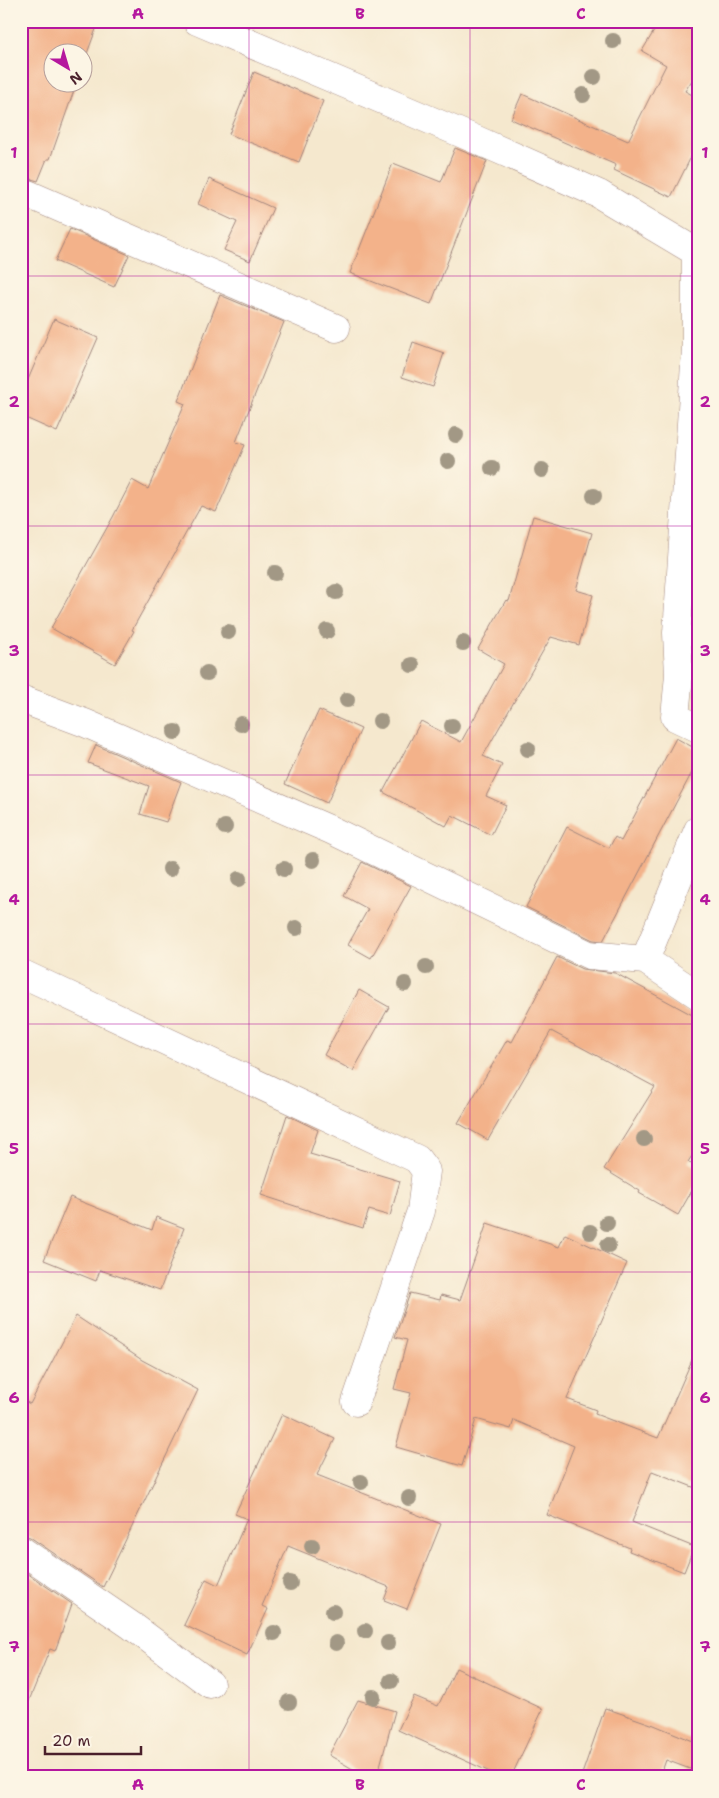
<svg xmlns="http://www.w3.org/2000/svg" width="719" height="1798" font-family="'Shantell Sans',sans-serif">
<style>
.building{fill:#f3b28a}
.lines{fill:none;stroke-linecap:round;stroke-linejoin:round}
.street-casing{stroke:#a0847c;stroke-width:29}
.street{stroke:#fff;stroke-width:28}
.tree{fill:#a29885}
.grid{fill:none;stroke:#b5179e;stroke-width:1;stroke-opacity:0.55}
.neatline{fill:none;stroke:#b5179e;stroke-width:2}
.grid-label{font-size:16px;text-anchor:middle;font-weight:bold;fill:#b5179e}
</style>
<rect width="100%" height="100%" fill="#fcf5e5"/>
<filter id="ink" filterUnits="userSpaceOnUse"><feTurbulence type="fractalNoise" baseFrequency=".02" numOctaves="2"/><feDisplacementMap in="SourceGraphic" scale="10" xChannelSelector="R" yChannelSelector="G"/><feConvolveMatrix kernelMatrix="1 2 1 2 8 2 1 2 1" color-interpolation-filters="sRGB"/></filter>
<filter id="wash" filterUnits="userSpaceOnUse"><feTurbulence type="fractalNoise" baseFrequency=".0096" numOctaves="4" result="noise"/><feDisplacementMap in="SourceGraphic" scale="20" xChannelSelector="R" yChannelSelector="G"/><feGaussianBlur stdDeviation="1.12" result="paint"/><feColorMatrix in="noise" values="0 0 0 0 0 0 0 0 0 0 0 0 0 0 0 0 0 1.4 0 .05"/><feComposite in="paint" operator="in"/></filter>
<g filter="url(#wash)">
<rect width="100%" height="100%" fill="#f5e8ce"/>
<g id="blocks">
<path class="building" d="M21,21H99L82,67V52H52V82H77L50,159H47L38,181L21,176Z
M660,21H698V71L685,91L698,98V143L671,197L614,170L616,165L511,119L522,94L628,141L666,65L642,51Z
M254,72L323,101L299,162L229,134Z
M455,148L487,161L431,304L350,273L393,163L441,182Z
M209,179L273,208L250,261L224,250L237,222L198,204Z
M70,229L129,255L114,287L55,261Z
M220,295L284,322L236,442L245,445L216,512L201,506L132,630L134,631L115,664L51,628L113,517L132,480L148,489L185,404L178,401Z
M54,319L98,338L57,432L21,416V396Z
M413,342L444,353L433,387L402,377Z
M533,516L592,533L576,590L593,595L579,645L551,637L483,756L502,765L486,796L506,805L491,835L452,815L446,826L383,792L421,721L461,742L504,664L478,649L506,600L509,601Z
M319,710L361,729L327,803L285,784Z
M676,738L698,750V761L603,941L593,940L526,907L567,827L609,848L615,837L621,841Z
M96,745L181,782L166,822L140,814L149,786L88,763Z
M362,862L411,886L371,958L348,945L368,909L344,896Z
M557,957L582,969L615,973L698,1018V1146L688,1162L698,1168V1180L678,1215L639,1193L640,1191L604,1169L655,1087L551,1031L488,1140L458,1123L507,1040L512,1042Z
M359,990L389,1007L353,1071L324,1055Z
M287,1115L318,1130L310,1154L400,1181L390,1216L369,1210L363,1228L261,1195Z
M70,1197L152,1230L156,1217L184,1228L160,1290L100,1270L96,1281L44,1260Z
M487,1223L559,1247L565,1234L627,1263L567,1399L596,1410L595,1414L658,1438L698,1346V1489L652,1471L632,1522L694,1547L684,1572L629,1551L630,1548L547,1515L574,1446L514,1420L511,1429L476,1419L462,1466L396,1447L411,1393L394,1389L407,1340L395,1337L410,1293L440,1300L441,1295L460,1300Z
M76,1316L142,1360L198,1390L103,1587L30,1537L21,1535V1399L30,1404Z
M282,1414L335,1439L317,1475L441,1524L407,1609L384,1600L389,1587L288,1546L262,1606L268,1609L247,1655L184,1625L206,1579L218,1585L247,1519L235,1514Z
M21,1569L72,1604L55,1651L50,1649L22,1718Z
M456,1668L543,1709L511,1777H501L398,1730L414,1696L438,1706Z
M358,1700L395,1711L377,1777H366L329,1755Z
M605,1708L654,1725L698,1743V1772L666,1760L660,1777H581Z"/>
</g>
</g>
<g filter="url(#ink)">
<use href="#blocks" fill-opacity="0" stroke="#a0847c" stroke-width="1"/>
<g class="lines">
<defs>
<path id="street" d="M197,21L477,140L599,194L696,252V349L677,633L679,675L675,717L698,728
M21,191L336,328
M21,699L85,723L331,830L589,955L645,960L698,995
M645,960L698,830
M21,973L417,1159L426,1171L421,1211L356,1402
M21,1550L132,1626L210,1684"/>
</defs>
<use href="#street" class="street-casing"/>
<use href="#street" class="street"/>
</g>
<g class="tree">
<circle cx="613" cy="41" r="8"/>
<circle cx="594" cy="77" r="8"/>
<circle cx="583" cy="95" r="8"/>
<circle cx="456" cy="435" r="8"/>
<circle cx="448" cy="461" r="8"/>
<circle cx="492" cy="468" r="8"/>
<circle cx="542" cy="470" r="8"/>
<circle cx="594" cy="496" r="8"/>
<circle cx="275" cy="573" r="8"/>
<circle cx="336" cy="592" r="8"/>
<circle cx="327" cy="631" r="8"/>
<circle cx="228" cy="632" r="8"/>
<circle cx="463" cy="643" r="8"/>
<circle cx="412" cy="665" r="8"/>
<circle cx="207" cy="673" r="8"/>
<circle cx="347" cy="700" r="8"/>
<circle cx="380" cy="721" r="8"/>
<circle cx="241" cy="724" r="8"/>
<circle cx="452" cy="726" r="8"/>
<circle cx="175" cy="732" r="8"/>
<circle cx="528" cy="749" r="8"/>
<circle cx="225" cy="827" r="8"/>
<circle cx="313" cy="860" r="8"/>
<circle cx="170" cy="869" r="8"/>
<circle cx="284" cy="869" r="8"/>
<circle cx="239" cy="879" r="8"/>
<circle cx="296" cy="928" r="8"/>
<circle cx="426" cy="967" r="8"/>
<circle cx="405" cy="984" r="8"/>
<circle cx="644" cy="1139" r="8"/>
<circle cx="607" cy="1223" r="8"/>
<circle cx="590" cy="1232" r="8"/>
<circle cx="608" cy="1245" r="8"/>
<circle cx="361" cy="1482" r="8"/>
<circle cx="409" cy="1498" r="8"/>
<circle cx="312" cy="1546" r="8"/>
<circle cx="290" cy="1583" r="8"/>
<circle cx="333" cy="1612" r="8"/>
<circle cx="365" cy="1631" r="8"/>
<circle cx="274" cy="1633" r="8"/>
<circle cx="336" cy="1643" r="8"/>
<circle cx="388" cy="1643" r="8"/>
<circle cx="391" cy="1681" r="8"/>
<circle cx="373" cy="1697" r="8"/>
<circle cx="289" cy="1702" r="8"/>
</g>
</g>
<path class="grid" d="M249,21V1777M470,21V1777M21,276H698M21,526H698M21,775H698M21,1024H698M21,1272H698M21,1522H698"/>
<rect width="719" height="1798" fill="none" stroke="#fcf5e5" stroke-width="55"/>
<g transform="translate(68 68) rotate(142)"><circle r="24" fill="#fcf5e5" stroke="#b59f9b"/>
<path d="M0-4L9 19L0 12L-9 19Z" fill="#b5179e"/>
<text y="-8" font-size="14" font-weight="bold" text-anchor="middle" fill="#4a1f2b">N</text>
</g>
<path d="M45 1746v8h96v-8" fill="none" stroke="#4a1f2b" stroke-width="2.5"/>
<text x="52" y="1746" font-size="15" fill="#4a1f2b" stroke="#fcf5e5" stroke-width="4" paint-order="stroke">20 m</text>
<rect x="28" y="28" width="664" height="1742" class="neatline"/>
<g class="grid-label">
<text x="138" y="19">A</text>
<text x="360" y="19">B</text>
<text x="581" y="19">C</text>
<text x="14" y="158">1</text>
<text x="705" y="158">1</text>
<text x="14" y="407">2</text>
<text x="705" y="407">2</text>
<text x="14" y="656">3</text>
<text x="705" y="656">3</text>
<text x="14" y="905">4</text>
<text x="705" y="905">4</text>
<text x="14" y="1154">5</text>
<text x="705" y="1154">5</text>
<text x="14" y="1403">6</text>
<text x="705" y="1403">6</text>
<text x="14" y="1652">7</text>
<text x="705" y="1652">7</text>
<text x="138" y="1790">A</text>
<text x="360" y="1790">B</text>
<text x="581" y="1790">C</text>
</g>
</svg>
